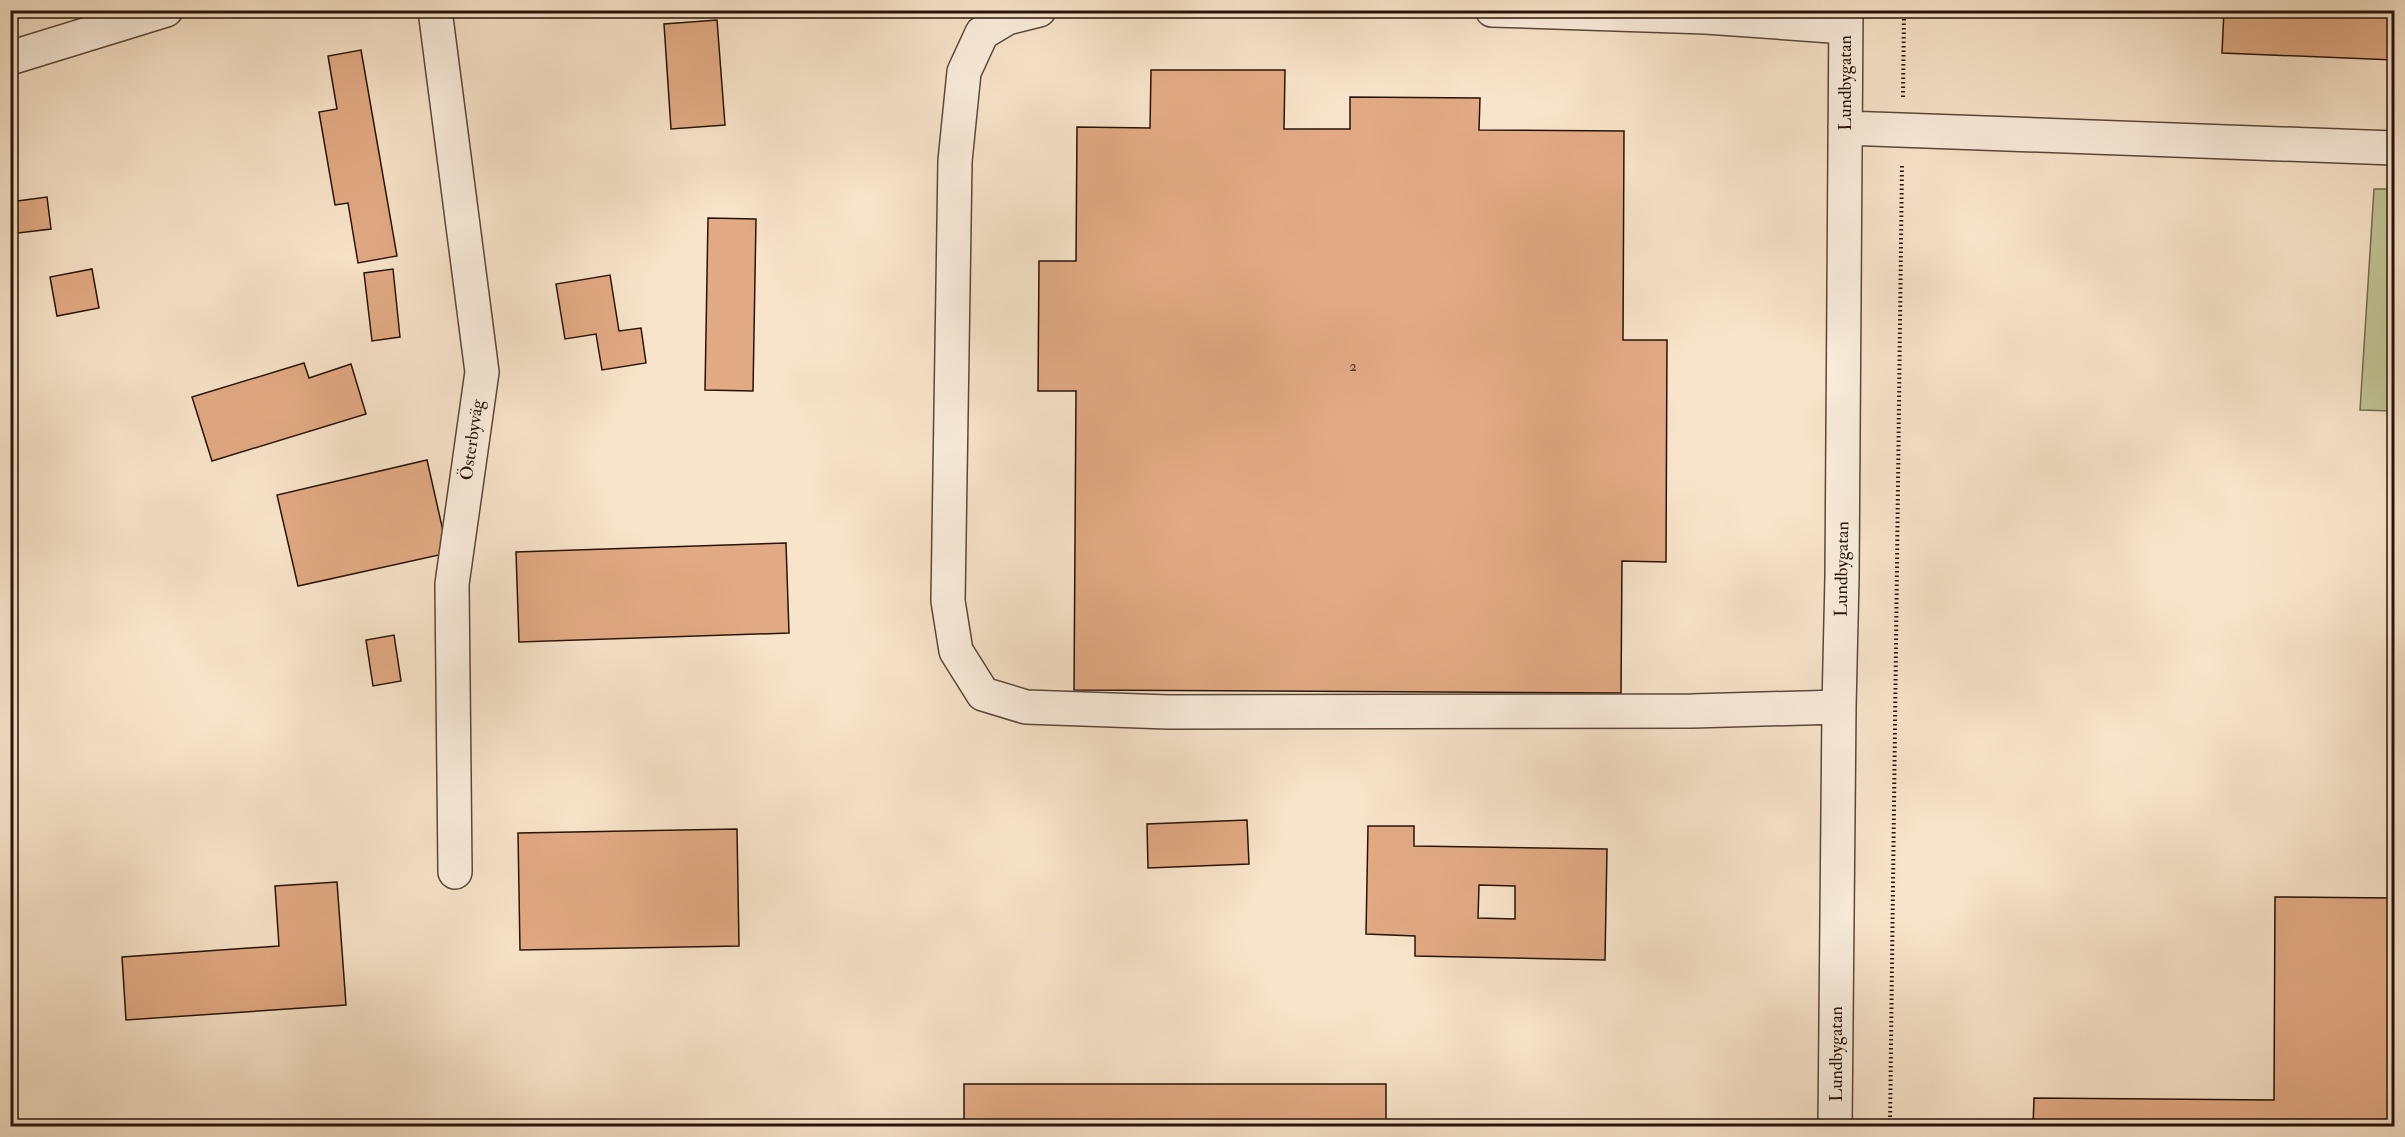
<svg xmlns="http://www.w3.org/2000/svg" width="2405" height="1137" font-family="'IM FELL Double Pica',serif">
<style>
.green{fill:#c0c395;stroke:#746b4f;stroke-width:1.5}
.building{fill:#e2aa84;stroke:#271309;stroke-width:1.5;fill-rule:evenodd}
.lines{fill:none;stroke-linecap:round;stroke-linejoin:round}
.minor-casing{stroke:#5b4739;stroke-width:36}
.path{stroke:#271309;stroke-width:4;stroke-dasharray:1.5 3;stroke-linecap:butt}
.minor{stroke:#faeddd;stroke-width:33}
.labels{text-anchor:middle;dominant-baseline:central;stroke-width:5;stroke-linejoin:round;paint-order:stroke}
.number-label{font-size:15px;fill:#563928}
.street-label{font-size:18px;fill:#271309;stroke:#faeddd}
</style>
<rect width="100%" height="100%" fill="#f8e4ca"/>
<filter id="stains"><feTurbulence type="fractalNoise" baseFrequency=".00333" numOctaves="4"/><feColorMatrix values="0 0 0 0 .2 0 0 0 0 .09 0 0 0 0 .02 0 0 0 .5 -.17"/></filter>
<radialGradient id="worn" r=".72"><stop offset=".6" stop-color="#630" stop-opacity="0"/><stop offset="1" stop-color="#630" stop-opacity=".3"/></radialGradient>
<path class="green" d="M2374,189H2394V411L2360,410Z"/>
<path class="building" d="M2224,10H2394V60L2222,53Z
M717,20L725,125L671,129L664,24Z
M361,50L397,256L358,263L348,203L335,205L319,112L337,109L328,56Z
M1151,70H1285L1284,129H1350V97L1480,98L1479,130L1624,131L1623,340H1667L1666,562L1622,561L1621,693L1074,690L1076,391H1038L1039,261H1076L1077,127L1150,128Z
M47,197L51,229L10,234V202Z
M708,218L756,219L753,391L705,390Z
M92,269L99,308L57,316L50,277Z
M393,269L400,337L372,341L364,273Z
M610,275L619,331L641,328L646,363L602,370L596,334L565,339L556,284Z
M304,363L309,378L351,364L366,414L212,461L192,397Z
M427,460L448,553L298,586L277,495Z
M786,543L789,633L519,642L516,552Z
M394,635L401,681L373,686L366,640Z
M1247,820L1249,864L1148,868L1147,824Z
M1368,826H1414V846L1607,849L1605,960L1415,956V936L1366,934ZM1479,885L1515,886V919L1478,918Z
M737,829L739,946L520,950L518,833Z
M337,882L346,1005L126,1020L122,957L279,946L275,886Z
M2275,897L2394,898V1126H2033L2034,1098L2274,1100Z
M964,1084H1386V1126H964Z"/>
<g class="lines">
<defs>
<path id="minor" d="M435,10L482,372L452,584L455,872
M1039,10L1007,18L982,33L964,72L955,161L948,601L956,651L983,694L1026,707L1168,712L1692,711L1839,707
M1492,10L1706,17L1845,27
M10,58L166,10
M1845,128L2394,148
M1835,1126L1839,707L1842,577L1846,10"/>
</defs>
<use href="#minor" class="minor-casing"/>
<path class="path" d="M1903,97L1904,10
M1890,1126L1902,164"/>
<use href="#minor" class="minor"/>
</g>
<g class="labels">
<g class="number-label">
<text x="1353" y="366">2</text>
</g>
<g class="street-label">
<text transform="translate(1845 83) rotate(-90)">Lundbygatan</text>
<text transform="translate(472 440) rotate(-82)">Österbyväg</text>
<text transform="translate(1842 569) rotate(-89)">Lundbygatan</text>
<text transform="translate(1836 1054) rotate(-90)">Lundbygatan</text>
</g>
</g>
<rect width="2405" height="1137" fill="none" stroke="#f8e4ca" stroke-width="36"/>
<rect x="12" y="12" width="2381" height="1113" fill="none" stroke="#271309" stroke-width="3"/>
<rect x="18" y="18" width="2369" height="1101" fill="none" stroke="#271309" stroke-width="1.5"/>
<rect width="100%" height="100%" filter="url(#stains)"/>
<rect width="100%" height="100%" fill="url(#worn)"/>
</svg>
